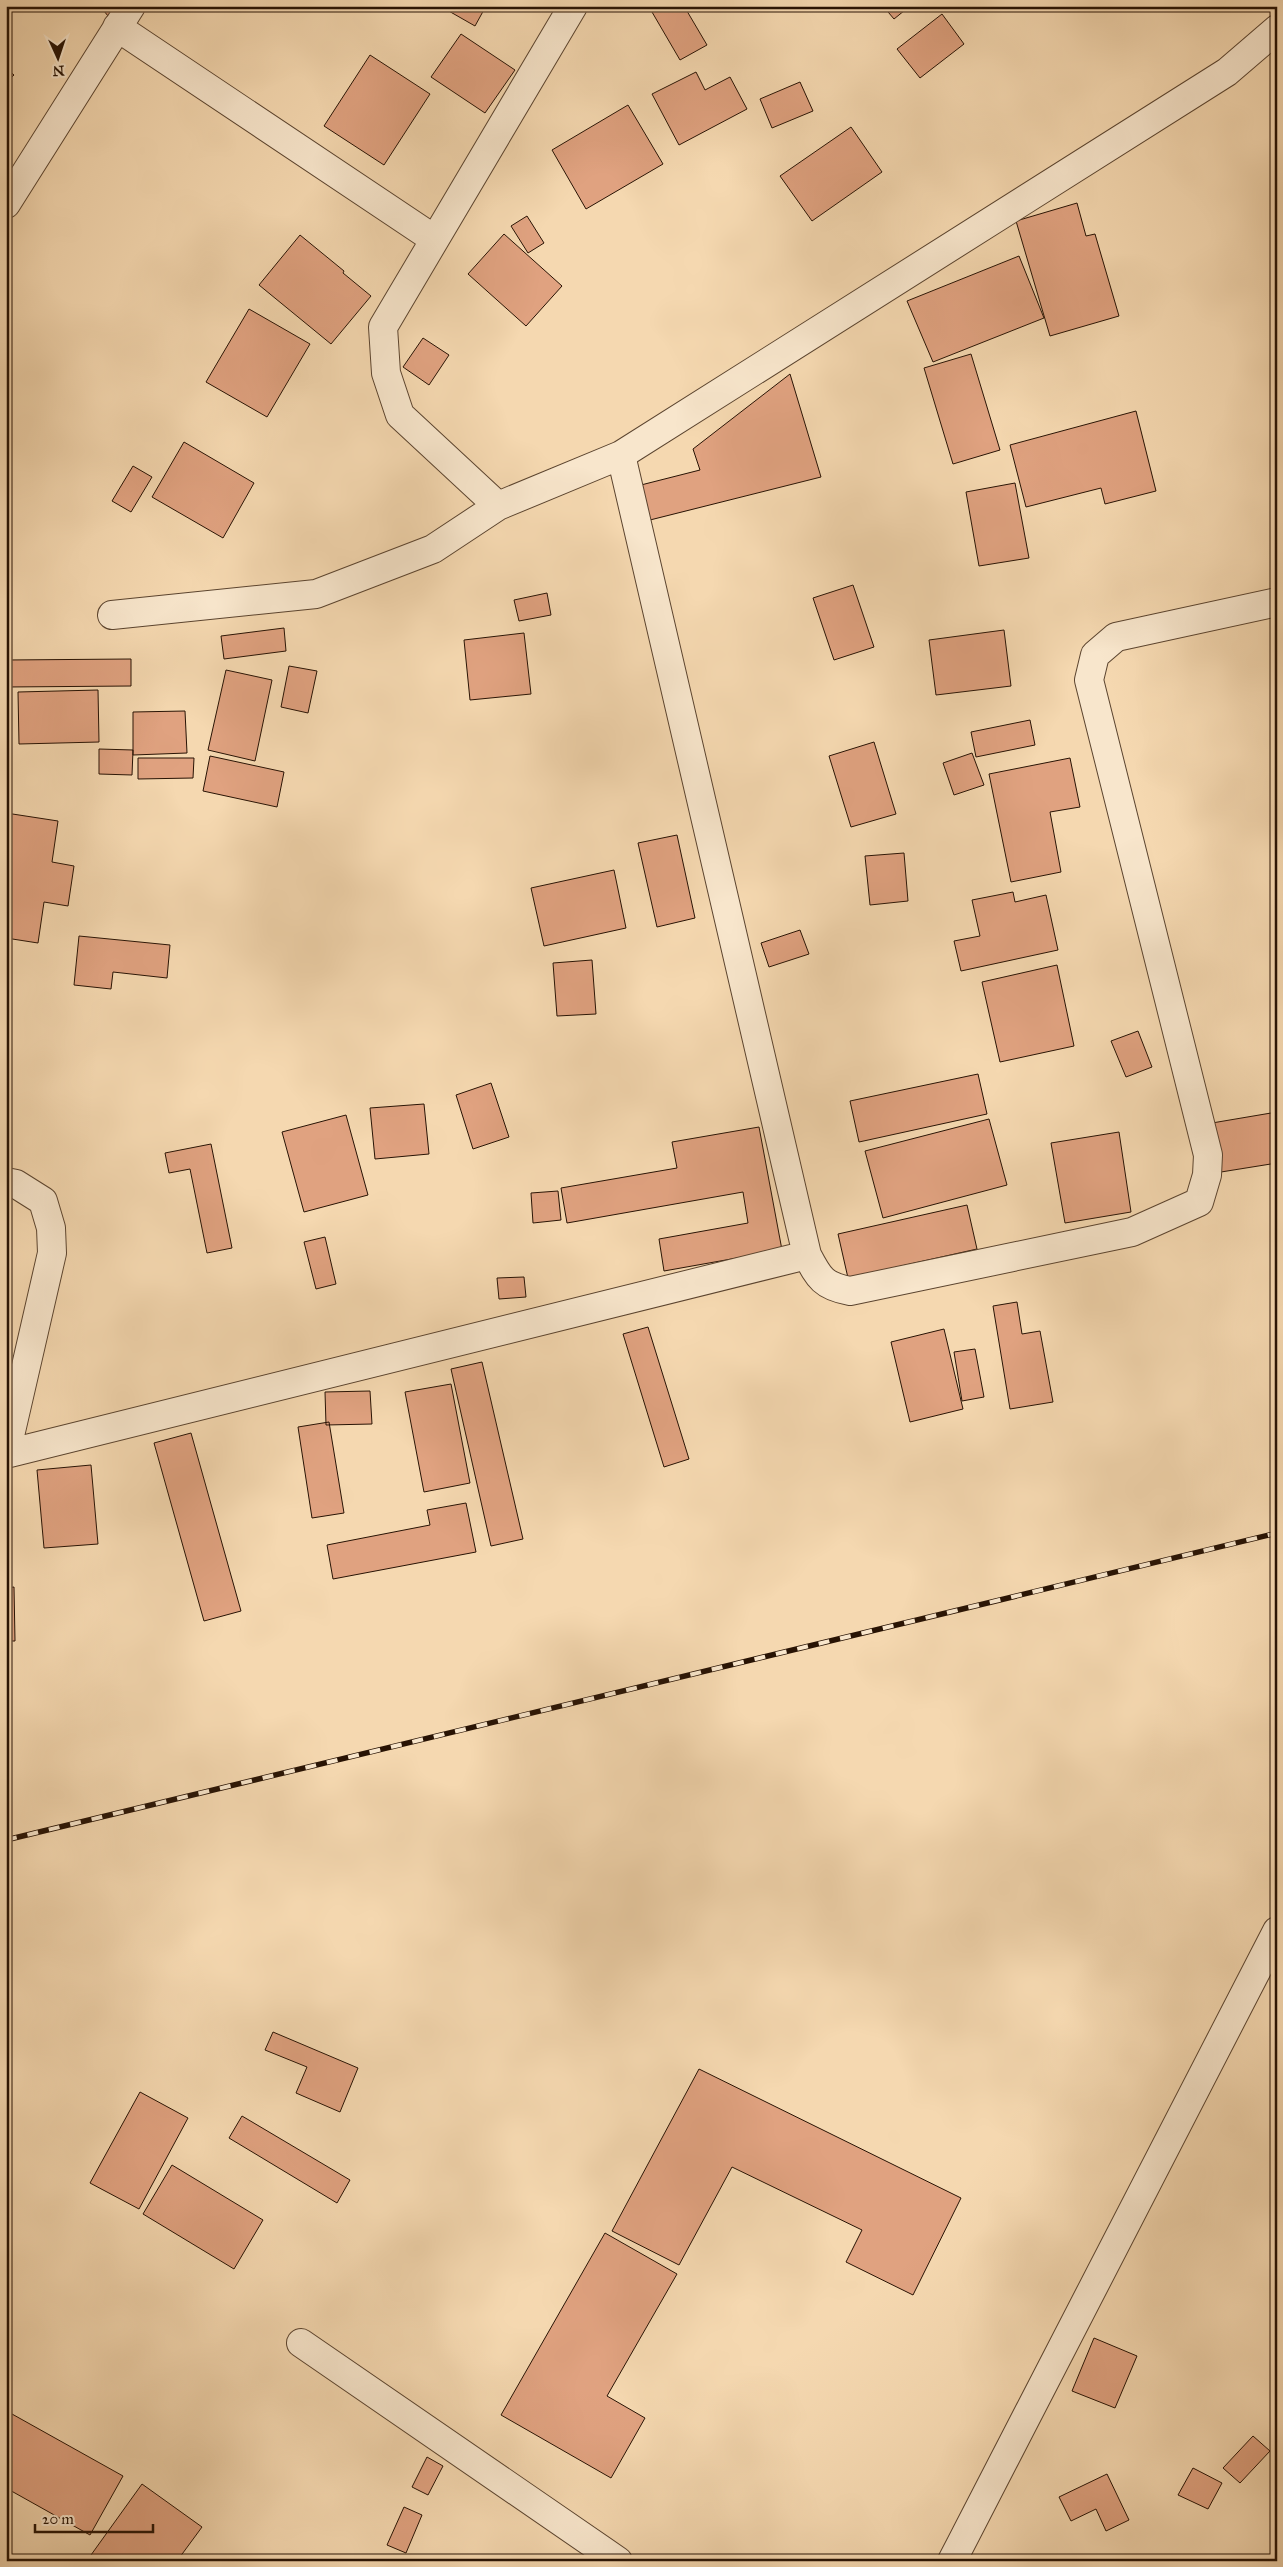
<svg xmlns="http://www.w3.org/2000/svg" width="1283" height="2567" font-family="'IM FELL Great Primer',serif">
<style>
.building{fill:#e0a280;stroke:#281304}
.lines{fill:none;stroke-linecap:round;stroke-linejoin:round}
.minor-casing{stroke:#5b442f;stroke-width:30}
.minor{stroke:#f8e6cc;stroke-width:28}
.rail-casing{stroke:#281304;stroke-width:5.5}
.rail{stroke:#f8e6cc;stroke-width:4;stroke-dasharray:11;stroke-linecap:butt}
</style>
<rect width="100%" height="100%" fill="#f5d8b0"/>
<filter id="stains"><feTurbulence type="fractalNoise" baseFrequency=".004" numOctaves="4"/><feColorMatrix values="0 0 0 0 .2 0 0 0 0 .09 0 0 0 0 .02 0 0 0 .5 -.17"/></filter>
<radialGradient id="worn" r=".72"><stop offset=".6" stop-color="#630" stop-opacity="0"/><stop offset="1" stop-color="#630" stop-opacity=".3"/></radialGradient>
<path class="building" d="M100,6H120L108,16Z
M440,6H486L475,26Z
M662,6H684L707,45L680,60L652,12Z
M883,6H910L894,19Z
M942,14L964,44L920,78L897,49Z
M461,34L515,70L485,113L431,77Z
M370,55L430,94L384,165L324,126Z
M6,68L14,75L6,83Z
M696,72L705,90L730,77L747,109L679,145L652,94Z
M800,82L813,111L772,128L760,99Z
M628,105L663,164L586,209L552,150Z
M851,127L882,172L812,221L780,176Z
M1077,203L1086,236L1095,234L1119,316L1050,336L1016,221Z
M527,216L544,243L528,253L511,226Z
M504,234L562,286L526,326L468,274Z
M300,235L344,271L343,273L371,296L331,344L259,285Z
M1019,256L1044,318L933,362L907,301Z
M249,309L310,344L267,417L206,382Z
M423,338L449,355L429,385L403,367Z
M971,354L1000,450L953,464L924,368Z
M790,374L821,477L646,521L637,486L700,470L693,449Z
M1136,411L1156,491L1105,504L1101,488L1026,507L1010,445Z
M184,442L254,483L223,538L152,497Z
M133,466L152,477L131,512L112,501Z
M1015,483L1029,558L979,566L966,492Z
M853,585L874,647L834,660L813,598Z
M547,593L551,615L519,621L514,600Z
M284,628L286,651L224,659L221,636Z
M1004,630L1011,686L936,695L929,640Z
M524,633L531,694L470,700L464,640Z
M131,659V686L6,687V660Z
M289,666L317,671L308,713L281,707Z
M226,670L272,680L255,761L208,750Z
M98,690L99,742L19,744L18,692Z
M185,711L187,753L133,755V712Z
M1030,720L1035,745L976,757L971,732Z
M874,742L896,814L851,827L829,756Z
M99,749L133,750L132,775L99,774Z
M972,753L984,785L954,795L943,763Z
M210,756L284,772L277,807L203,791Z
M138,758H194L193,778L138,779Z
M1070,758L1080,807L1050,812L1061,872L1011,882L989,774Z
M6,813L58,821L52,862L74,866L68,906L44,902L38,943L6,938Z
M677,835L695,918L657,927L638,843Z
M904,853L908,901L870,905L865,856Z
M614,870L626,928L544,946L531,888Z
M1013,892L1015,902L1046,895L1058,950L961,971L954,941L980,936L972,900Z
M800,930L809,954L769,967L761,943Z
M79,936L170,945L167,978L113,972L111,989L74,985Z
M592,960L596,1014L557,1016L553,963Z
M1057,965L1074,1046L1000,1062L982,982Z
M1138,1031L1152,1067L1126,1077L1111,1041Z
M978,1074L987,1114L859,1142L850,1101Z
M491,1083L509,1137L473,1149L456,1095Z
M424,1104L429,1154L375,1159L370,1108Z
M1277,1112V1163L1221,1172L1212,1123Z
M346,1115L368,1195L304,1212L282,1132Z
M989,1119L1007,1185L883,1218L865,1151Z
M759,1127L782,1250L664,1271L659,1239L748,1223L743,1192L567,1223L561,1188L677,1168L672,1142Z
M1119,1132L1131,1212L1065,1223L1051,1143Z
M211,1144L232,1248L207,1253L190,1169L169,1173L165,1153Z
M558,1191L561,1220L533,1223L531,1193Z
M967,1205L977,1249L848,1278L838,1234Z
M325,1237L336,1284L316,1289L304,1242Z
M524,1277L526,1297L499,1299L497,1278Z
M1017,1302L1022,1334L1040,1331L1053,1402L1010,1409L993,1306Z
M648,1327L689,1459L664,1467L623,1334Z
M944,1329L963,1409L910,1422L891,1342Z
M975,1349L984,1397L962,1401L954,1352Z
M482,1362L523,1539L491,1546L451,1369Z
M451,1384L470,1483L424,1492L405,1392Z
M370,1391L372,1424L326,1425L325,1392Z
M329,1422L344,1513L312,1518L298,1427Z
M191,1433L241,1611L204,1621L154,1443Z
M91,1465L98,1544L44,1548L37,1470Z
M466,1503L476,1552L333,1579L327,1545L430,1525L427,1510Z
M14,1587L15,1641H6V1588Z
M273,2032L358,2068L340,2112L296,2093L307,2067L265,2050Z
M699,2069L961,2198L913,2295L846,2262L862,2230L732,2167L679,2265L612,2231Z
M140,2092L188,2118L139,2209L90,2183Z
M242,2116L350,2180L337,2203L229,2138Z
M172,2165L263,2220L234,2269L143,2214Z
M605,2233L677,2274L607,2396L645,2418L611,2478L501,2415Z
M1094,2338L1137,2356L1115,2408L1072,2391Z
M12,2414L123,2476L90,2535L6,2488V2425Z
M1253,2436L1270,2451L1240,2483L1223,2468Z
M427,2457L443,2466L428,2495L412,2487Z
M1193,2468L1222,2483L1208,2509L1178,2495Z
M1107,2474L1129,2520L1106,2531L1096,2509L1071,2521L1059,2497Z
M142,2484L202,2527L177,2561H99L91,2555Z
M404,2507L422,2515L406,2553L387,2545Z"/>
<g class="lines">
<defs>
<path id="minor" d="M117,27L434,239
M6,204L131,6
M498,506L400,415L386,373L383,327L573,6
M112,615L316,594L433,549L498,506L621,455L1227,72L1277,29
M6,1182L16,1184L43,1201L51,1228L52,1253L6,1453
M807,1255C819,1278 823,1286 850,1291L1132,1232L1199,1202L1207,1175L1208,1155L1089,680L1095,655L1116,637L1277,602
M6,1454L807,1255L621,455
M301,2343L618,2561
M952,2561L1277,1931"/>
</defs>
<use href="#minor" class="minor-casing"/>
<use href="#minor" class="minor"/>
<defs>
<path id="rail" d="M6,1840L1277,1533"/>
</defs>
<use href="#rail" class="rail-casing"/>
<use href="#rail" class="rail"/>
</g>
<rect width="1283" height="2567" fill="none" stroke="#f5d8b0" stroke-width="25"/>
<rect x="8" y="8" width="1268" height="2552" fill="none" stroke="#281304" stroke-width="2.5"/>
<rect x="12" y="12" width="1258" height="2542" fill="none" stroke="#281304"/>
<g transform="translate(58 58) rotate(177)" stroke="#f8e6cc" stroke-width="4" paint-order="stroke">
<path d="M0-4L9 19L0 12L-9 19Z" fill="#281304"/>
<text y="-8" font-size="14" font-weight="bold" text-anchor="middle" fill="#281304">N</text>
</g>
<path d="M35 2524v8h118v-8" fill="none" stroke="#281304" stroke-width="2.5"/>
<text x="42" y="2524" font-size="15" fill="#281304" stroke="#f8e6cc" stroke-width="4" paint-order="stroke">20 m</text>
<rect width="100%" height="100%" filter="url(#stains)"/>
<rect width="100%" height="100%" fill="url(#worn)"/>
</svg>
